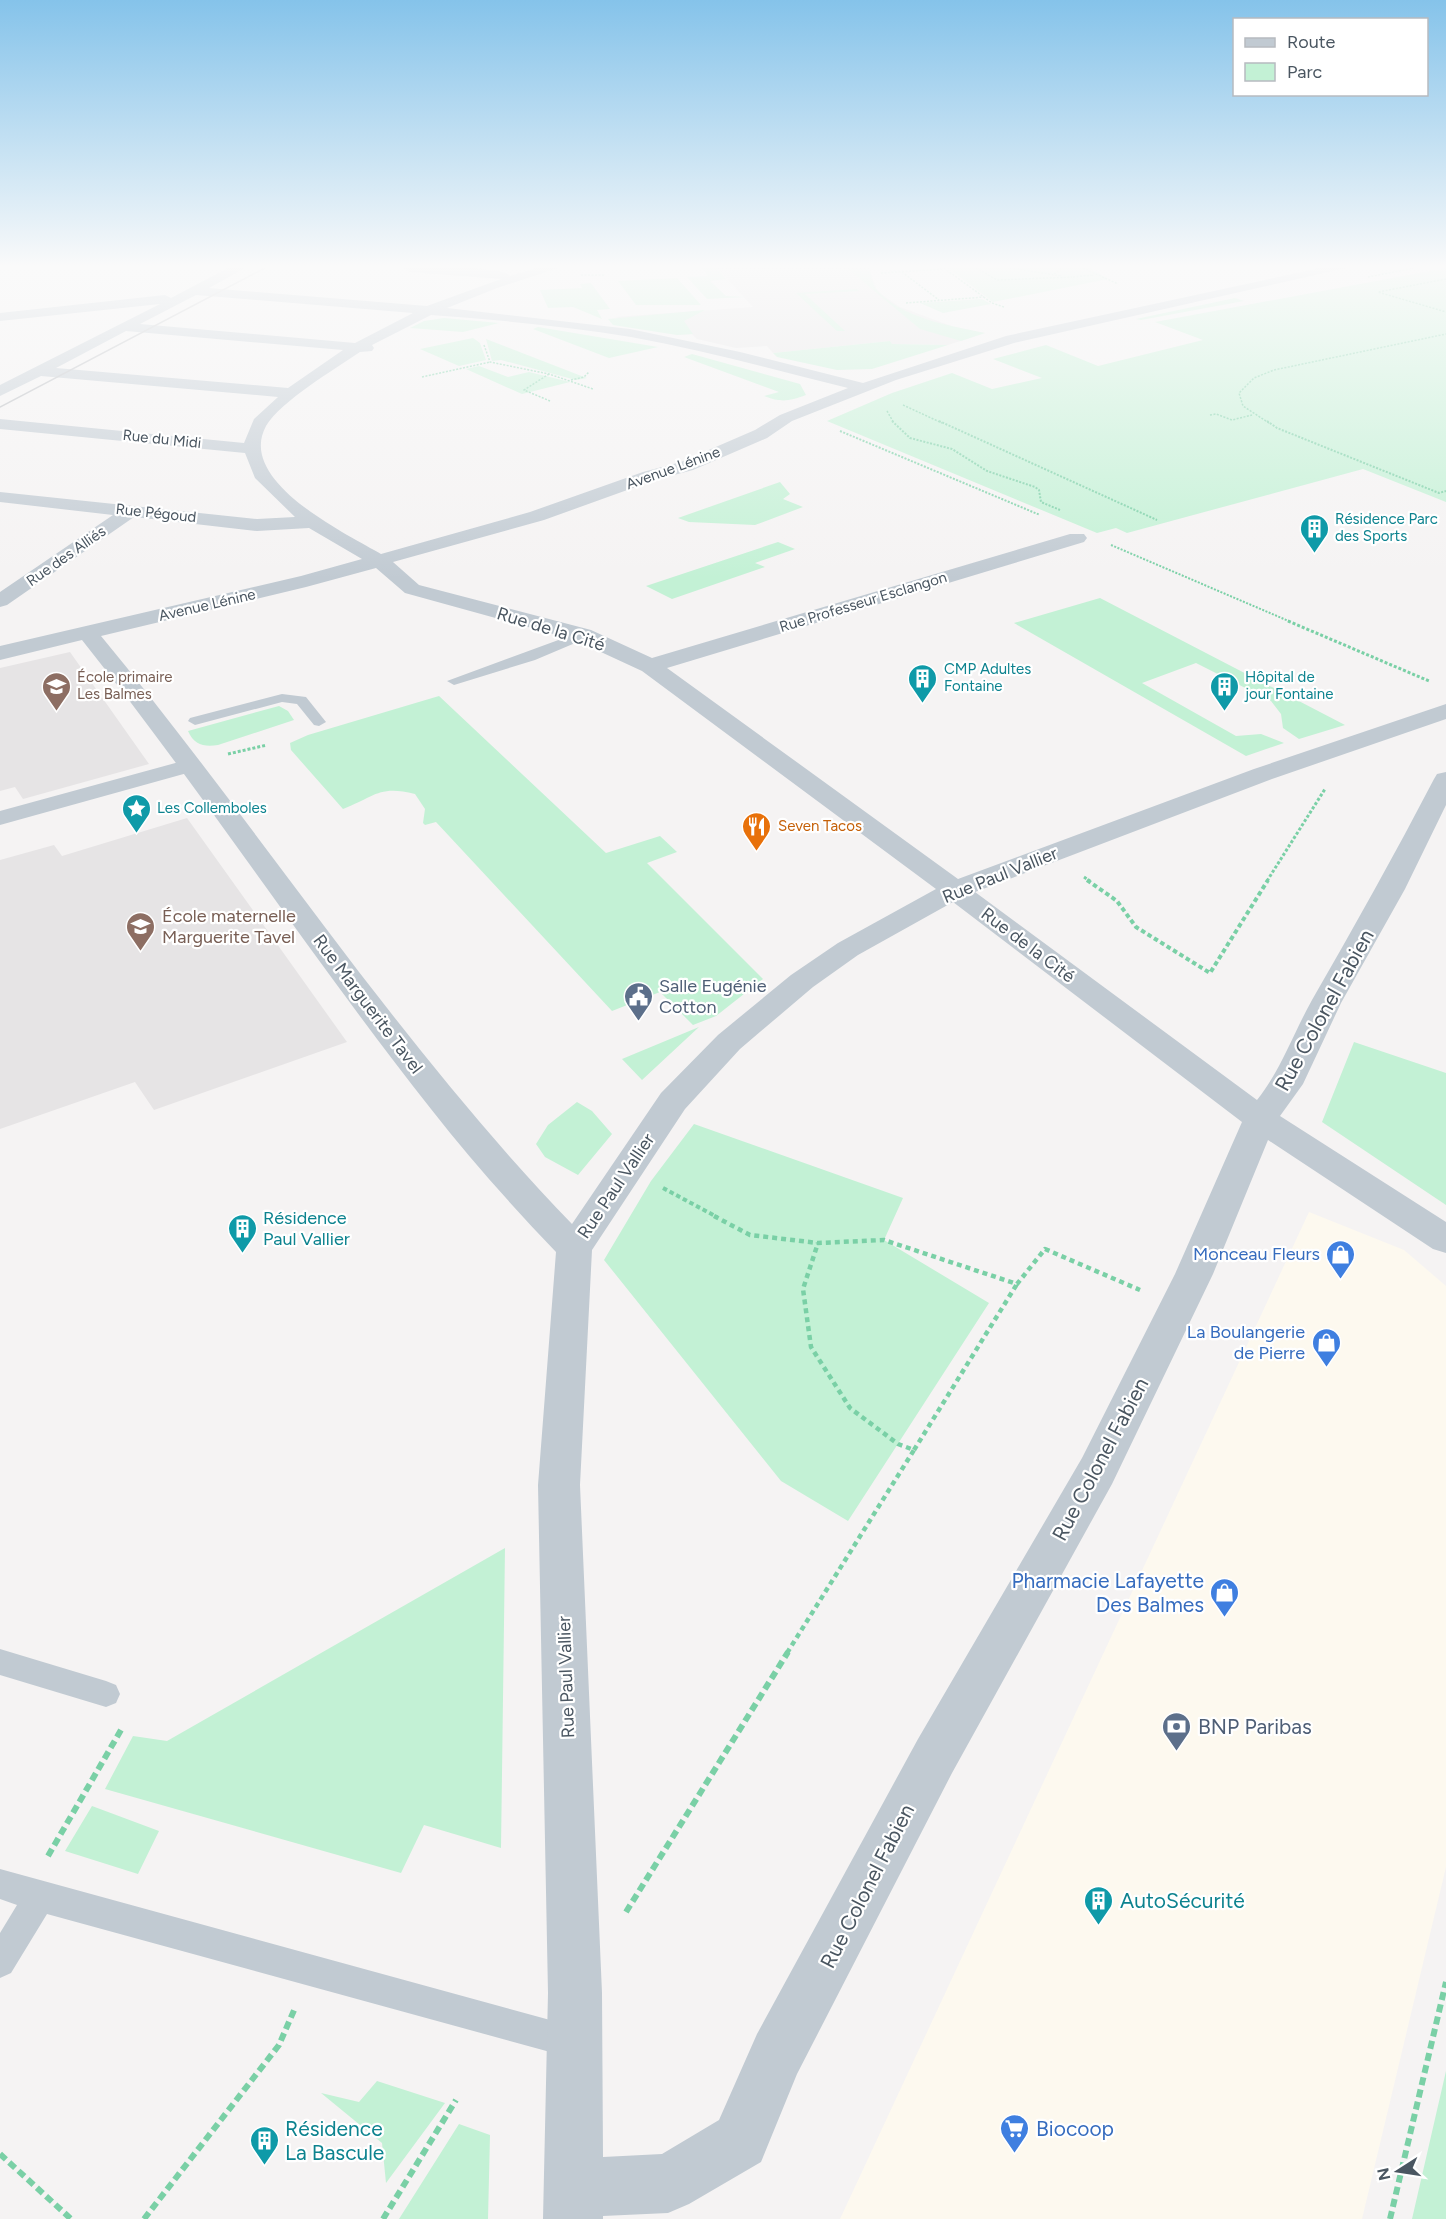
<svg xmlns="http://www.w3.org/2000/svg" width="1446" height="2219" font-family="Figtree,sans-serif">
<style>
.commercial{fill:#fdf9ef}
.education{fill:#e6e4e5}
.green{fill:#c3f1d5}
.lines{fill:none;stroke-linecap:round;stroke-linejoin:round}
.path-far5{stroke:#7ad0a6;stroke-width:1.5;stroke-dasharray:2 1.5;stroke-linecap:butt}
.path-far4{stroke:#7ad0a6;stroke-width:2;stroke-dasharray:2 1.5;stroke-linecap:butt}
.path-far3{stroke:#7ad0a6;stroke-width:3;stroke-dasharray:3 2;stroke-linecap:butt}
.path-far2{stroke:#7ad0a6;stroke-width:4;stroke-dasharray:4.5 3;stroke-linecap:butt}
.path-far1{stroke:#7ad0a6;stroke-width:4.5;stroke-dasharray:5 4;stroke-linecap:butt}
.path{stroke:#7ad0a6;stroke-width:6;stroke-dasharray:8 4.5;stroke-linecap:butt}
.service{fill:#c1cad2;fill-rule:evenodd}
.pedestrian{fill:#c1cad2;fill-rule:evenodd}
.minor{fill:#c1cad2;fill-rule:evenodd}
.tram{stroke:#b5b8bd;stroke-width:1.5}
.labels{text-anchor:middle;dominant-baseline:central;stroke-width:4.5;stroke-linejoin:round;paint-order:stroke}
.far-street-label{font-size:15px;fill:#4a5661;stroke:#fff}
.far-culture-label{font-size:15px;fill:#0d838f;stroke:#fff;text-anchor:start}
.far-education-label{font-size:15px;fill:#785e54;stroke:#fff;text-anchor:start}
.far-food-label{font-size:15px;fill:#c56008;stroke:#fff;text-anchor:start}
.street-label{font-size:18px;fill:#4a5661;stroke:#fff}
.education-label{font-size:18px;fill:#785e54;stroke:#fff;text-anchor:start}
.service-label{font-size:18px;fill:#4e5e75;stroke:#fff;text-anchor:start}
.culture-label{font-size:18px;fill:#0d838f;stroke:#fff;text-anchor:start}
.shop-label{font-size:18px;fill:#366cbe;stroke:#fff;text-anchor:end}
.near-street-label{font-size:21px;fill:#4a5661;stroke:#fff}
.near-shop-label{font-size:21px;fill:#366cbe;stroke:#fff;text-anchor:end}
.near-service-label{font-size:21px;fill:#4e5e75;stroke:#fff;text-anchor:start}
.near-culture-label{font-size:21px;fill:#0d838f;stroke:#fff;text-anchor:start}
</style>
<rect width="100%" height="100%" fill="#f5f3f3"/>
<path class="commercial" d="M1309,1212L1404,1250L1446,1286V1867L1362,2219H840Z"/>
<path class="education" d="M717,268H869L877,291L900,307L954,327L985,333L948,345L892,344L890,341L773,353L767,346L736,348L697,339L692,334L677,335L615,317L753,307Z
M70,652L149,764L23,799L15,787L0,791V668Z
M187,818L347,1042L154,1110L135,1082L0,1129V860L54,845L62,856Z"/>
<path class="green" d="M702,268H717L726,279L710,281L726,296L745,297L707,299L687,277L708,276Z
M1090,268L1108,279L993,302L948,268Z
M1446,268V502L1363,469L1127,533L1116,528L1097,533L827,421L892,393L952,373L992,389L1042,378L993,359L1046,345L1098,366L1203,340L1155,322Z
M848,269H869C872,275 871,283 877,290C901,318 951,326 985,333L961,341L920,329Z
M677,278L701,305H636L618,281Z
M591,283L610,309L597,310L602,319L573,307L548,308L540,290L582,288L580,284Z
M857,289L859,291L805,294L845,331H837L796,293Z
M1235,298L1244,301L1141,320L1136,319Z
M982,299L991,304L943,313L920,303Z
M705,310L684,321L693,334L677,335L613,325L608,319Z
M444,318L499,323L463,332L410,328L424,321Z
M538,327L658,347L609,358L533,329Z
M473,338L480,343L486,360L459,366L420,349Z
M486,339L584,377L587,378L576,380L501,360L492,361Z
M890,341L892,344L948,345L872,369L837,370L777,357L773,353Z
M692,354L800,384L806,395C789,401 782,403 764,396L779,392L684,357Z
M479,366L508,377L529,372L570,382L522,394L466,369Z
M780,482L790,494L783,499L803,507L755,525L689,522L678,518Z
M778,542L795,549L755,563L765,567L672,599L646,586Z
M1100,598L1345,725L1299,739L1283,728L1281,714L1271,701L1196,663L1142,683L1236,736L1261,734L1284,743L1246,756L1014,623Z
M439,696L606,853L660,836L677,852L647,863L763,979L716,1016L693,1025L660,992L612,1011L436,822L425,825L423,823L425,809L415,794C378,785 375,797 343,809L291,750L290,743L308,735Z
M279,706L288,711L294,720L218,745C204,747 194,745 188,731Z
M699,1027L642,1080L622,1059Z
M1354,1042L1446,1073V1205L1322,1122Z
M577,1102L592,1111L612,1134L578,1175L545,1157L536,1144L548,1125Z
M694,1124L903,1198L884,1240L989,1303L848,1521L781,1481L604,1260L651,1181Z
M505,1548L501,1848L424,1825L401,1873L105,1789L133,1736L167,1741Z
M92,1806L159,1831L138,1874L65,1851Z
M1446,2071V2219H1412Z
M377,2081L445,2103L386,2183L382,2143L321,2093L359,2102Z
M459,2124L490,2135L488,2219H399Z"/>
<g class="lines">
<path class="path-far5" d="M944,268L992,303L1004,307
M976,268L997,280L1072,277
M1010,268L1062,276
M1083,268L1118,284
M902,272L939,300
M881,273L944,269
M1054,274L1062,268
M581,275H604
M1073,277L1094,275
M1368,277L1414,268
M1446,279L1378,292L1446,312
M906,303L984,297
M484,345L490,362L549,374L593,389
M549,374L524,390L550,401
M422,377L490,362
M571,380L584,377L589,372
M903,405L942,423
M887,411L894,423
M1210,415L1216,414L1232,420L1252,415
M1269,423L1243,406L1239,393L1254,378L1274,370L1446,334"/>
<path class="path-far4" d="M892,421L910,438L952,449L987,471L1035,487L1039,490L1041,502L1060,510
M939,421L1157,520
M1267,421L1277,428L1439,493L1446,491
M840,431L1040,515
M1111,545L1291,622"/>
<path class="path-far3" d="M1288,621L1429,681
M228,754L267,745
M1084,877L1090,881
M1267,881L1325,789"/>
<path class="path-far2" d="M1087,880L1117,901L1136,927L1210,973L1268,880
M663,1188L717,1217"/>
<path class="path-far1" d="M714,1216L750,1235L818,1243L884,1240L1017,1284L1045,1249L1140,1290
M914,1450L1017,1284
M787,1653L914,1450L898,1444L850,1408L811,1347L803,1289L818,1243"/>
<path class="path" d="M48,1856L121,1730
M626,1912L788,1652
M0,2154L71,2219
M144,2219L279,2045L295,2008
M383,2219L456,2100
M1390,2219L1446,1982"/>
<path class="service" d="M583,631L587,632V638L535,660L454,685L447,681Z
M282,694L306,697L326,722L319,726L314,725L297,704L282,702L195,725L188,721L190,718Z
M0,1649L106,1681L116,1685L120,1694L116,1703L106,1707L0,1675Z
M0,1869L572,2026L584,2030L588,2042L584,2054L572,2058L47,1914L11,1973L0,1978V1933L17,1905L0,1899Z"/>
<path class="pedestrian" d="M190,759L198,760L201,765L198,770L0,825V811Z"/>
<path class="minor" d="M228,268H245L209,288L427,306L501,279L410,272L404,268C420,268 506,265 510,276L536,268H558L497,288L447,308L630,329L740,352L863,383L1006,336L1320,268H1346L1014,343L896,380L792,421L767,438L693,470L655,480L544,520L393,562L419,585L591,630L652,658L1070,534H1084L1087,538L1084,542L667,668L958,879L1254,769L1446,704V719L1272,779L975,892L1257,1100C1281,1070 1293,1034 1312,1000C1354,927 1395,854 1434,779L1437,774L1446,772V805L1405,889L1341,1003L1303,1084L1280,1116L1446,1222V1253L1433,1249L1268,1140L1213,1274L1112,1484L952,1773L797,2074L761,2162L689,2204L668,2213L603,2216V2219H543L548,1993L538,1485L556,1252C512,1206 470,1159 431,1109C310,956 204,793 82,640L0,660V646L301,576L362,559L309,528L257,531L134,517L7,605L0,607V592L113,515L0,502V492L257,519L295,517L255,478L245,453L0,429V419L244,443L254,419L278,397L41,376L0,396V385L160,304L0,321V313L165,295L171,298ZM196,295L413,313L355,343L140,324ZM431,315C498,320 565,326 631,337C704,350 776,370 848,388L780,415L755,430L681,462L643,472L530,512L381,554C345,533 236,481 266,426C281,401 335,369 360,352L372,351L374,348L372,345ZM126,331L343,350L288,388L56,368ZM376,568L405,593L575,640L642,671L936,889L838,943L791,975L718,1035L661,1093L572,1224C397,1043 261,830 101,636L306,587ZM953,902L1242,1122L1175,1274L1082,1458L918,1739L757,2034L719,2120L662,2154L603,2157L602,1993L580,1485L592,1250L685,1109L740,1049L813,987L858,955Z"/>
<path class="tram" d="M0,407L265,268"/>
</g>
<linearGradient id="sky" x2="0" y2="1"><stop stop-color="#85c3ea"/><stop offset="0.46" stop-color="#fafafa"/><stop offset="1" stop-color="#fafafa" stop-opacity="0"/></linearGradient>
<rect width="1446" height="579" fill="url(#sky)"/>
<defs>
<symbol id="building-pin" viewBox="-11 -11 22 30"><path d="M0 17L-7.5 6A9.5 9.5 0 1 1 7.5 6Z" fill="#0f9aa8" stroke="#fff"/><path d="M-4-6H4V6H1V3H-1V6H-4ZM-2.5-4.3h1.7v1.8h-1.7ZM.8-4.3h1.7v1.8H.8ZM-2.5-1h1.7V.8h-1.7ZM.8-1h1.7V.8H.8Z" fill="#fff"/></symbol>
<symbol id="school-pin" viewBox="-11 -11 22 30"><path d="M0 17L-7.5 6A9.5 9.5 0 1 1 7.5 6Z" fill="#8d6e63" stroke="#fff"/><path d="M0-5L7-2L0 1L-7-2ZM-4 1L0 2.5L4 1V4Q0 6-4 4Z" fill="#fff"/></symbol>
<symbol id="sight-pin" viewBox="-11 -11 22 30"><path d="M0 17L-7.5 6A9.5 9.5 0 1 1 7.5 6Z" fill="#0f9aa8" stroke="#fff"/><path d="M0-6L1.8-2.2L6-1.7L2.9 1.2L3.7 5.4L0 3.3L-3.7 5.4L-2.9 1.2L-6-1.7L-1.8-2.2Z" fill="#fff"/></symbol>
<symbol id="restaurant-pin" viewBox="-11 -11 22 30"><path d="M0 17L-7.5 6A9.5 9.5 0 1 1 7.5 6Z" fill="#e8710a" stroke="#fff"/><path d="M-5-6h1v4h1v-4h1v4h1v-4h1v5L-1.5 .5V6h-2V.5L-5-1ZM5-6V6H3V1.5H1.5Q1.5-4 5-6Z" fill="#fff"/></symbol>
<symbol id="civic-pin" viewBox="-11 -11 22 30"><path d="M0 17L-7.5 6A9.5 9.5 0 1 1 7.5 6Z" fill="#5c6f8a" stroke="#fff"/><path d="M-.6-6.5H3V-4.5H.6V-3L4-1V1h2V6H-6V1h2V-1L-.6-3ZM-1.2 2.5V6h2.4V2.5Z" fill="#fff"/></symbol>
<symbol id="shop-pin" viewBox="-11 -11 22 30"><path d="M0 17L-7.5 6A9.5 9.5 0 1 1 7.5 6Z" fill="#3f7fe0" stroke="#fff"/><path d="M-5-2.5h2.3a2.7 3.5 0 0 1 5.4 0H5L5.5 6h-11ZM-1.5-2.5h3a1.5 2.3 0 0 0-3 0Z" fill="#fff"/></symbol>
<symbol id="bank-pin" viewBox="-11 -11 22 30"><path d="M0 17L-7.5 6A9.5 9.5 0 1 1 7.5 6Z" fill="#5c6f8a" stroke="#fff"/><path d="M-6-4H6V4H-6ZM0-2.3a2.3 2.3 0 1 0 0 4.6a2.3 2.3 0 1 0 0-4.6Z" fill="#fff"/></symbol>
<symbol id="supermarket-pin" viewBox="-11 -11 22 30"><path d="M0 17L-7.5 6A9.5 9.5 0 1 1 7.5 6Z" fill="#3f7fe0" stroke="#fff"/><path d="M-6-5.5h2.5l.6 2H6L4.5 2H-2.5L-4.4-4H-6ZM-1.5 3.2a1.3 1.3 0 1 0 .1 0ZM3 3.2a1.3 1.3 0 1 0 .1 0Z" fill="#fff"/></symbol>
</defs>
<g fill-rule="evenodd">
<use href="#building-pin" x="1298" y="512" width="33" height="45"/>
<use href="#building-pin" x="906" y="662" width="33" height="45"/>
<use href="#school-pin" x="40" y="670" width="33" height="45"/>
<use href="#building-pin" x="1208" y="670" width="33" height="45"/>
<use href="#sight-pin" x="120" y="792" width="33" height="45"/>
<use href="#restaurant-pin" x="740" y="810" width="33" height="45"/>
<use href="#school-pin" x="124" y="910" width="33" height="45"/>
<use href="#civic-pin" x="622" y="980" width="33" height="45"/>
<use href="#building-pin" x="226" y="1212" width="33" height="45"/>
<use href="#shop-pin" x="1324" y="1238" width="33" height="45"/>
<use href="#shop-pin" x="1310" y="1326" width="33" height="45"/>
<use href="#shop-pin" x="1208" y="1576" width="33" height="45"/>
<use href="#bank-pin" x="1160" y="1710" width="33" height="45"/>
<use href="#building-pin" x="1082" y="1884" width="33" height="45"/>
<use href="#supermarket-pin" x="998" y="2112" width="33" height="45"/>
<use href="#building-pin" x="248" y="2124" width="33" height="45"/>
</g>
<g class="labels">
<g class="far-street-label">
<text transform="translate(162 439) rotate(6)">Rue du Midi</text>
<text transform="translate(673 468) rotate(-20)">Avenue Lénine</text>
<text transform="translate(156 513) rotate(6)">Rue Pégoud</text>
<text transform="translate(66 556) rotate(-35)">Rue des Alliés</text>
<text transform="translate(863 602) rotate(-17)">Rue Professeur Esclangon</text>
<text transform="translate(207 605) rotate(-13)">Avenue Lénine</text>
</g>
<g class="far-culture-label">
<text x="1335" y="519">Résidence Parc<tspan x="1335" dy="17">des Sports</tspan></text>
<text x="944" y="669">CMP Adultes<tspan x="944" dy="17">Fontaine</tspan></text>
<text x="1245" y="677">Hôpital de<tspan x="1245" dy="17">jour Fontaine</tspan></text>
<text x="157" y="808">Les Collemboles</text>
</g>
<g class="far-education-label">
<text x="77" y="677">École primaire<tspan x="77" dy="17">Les Balmes</tspan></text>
</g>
<g class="far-food-label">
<text x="778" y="826">Seven Tacos</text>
</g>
<g class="street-label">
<text transform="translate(551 629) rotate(17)">Rue de la Cité</text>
<text transform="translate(1000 875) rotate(-22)">Rue Paul Vallier</text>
<text transform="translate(1028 945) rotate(37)">Rue de la Cité</text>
<text transform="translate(368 1004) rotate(53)">Rue Marguerite Tavel</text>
<text transform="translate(616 1186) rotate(-56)">Rue Paul Vallier</text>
<text transform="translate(566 1677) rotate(-92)">Rue Paul Vallier</text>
</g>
<g class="education-label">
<text x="162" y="916">École maternelle<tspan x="162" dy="21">Marguerite Tavel</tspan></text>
</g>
<g class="service-label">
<text x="659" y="986">Salle Eugénie<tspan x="659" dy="21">Cotton</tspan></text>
</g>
<g class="culture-label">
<text x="263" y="1218">Résidence<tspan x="263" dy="21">Paul Vallier</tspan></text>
</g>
<g class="shop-label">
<text x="1320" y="1254">Monceau Fleurs</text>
<text x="1305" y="1332">La Boulangerie<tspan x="1305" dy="21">de Pierre</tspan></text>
</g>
<g class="near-street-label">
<text transform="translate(1324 1010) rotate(-61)">Rue Colonel Fabien</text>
<text transform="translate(1100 1459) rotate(-62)">Rue Colonel Fabien</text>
<text transform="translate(867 1886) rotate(-63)">Rue Colonel Fabien</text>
</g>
<g class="near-shop-label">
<text x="1204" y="1580">Pharmacie Lafayette<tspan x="1204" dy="24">Des Balmes</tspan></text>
<text x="1036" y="2128" text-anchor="start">Biocoop</text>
</g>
<g class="near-service-label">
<text x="1198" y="1726">BNP Paribas</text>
</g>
<g class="near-culture-label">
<text x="1120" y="1900">AutoSécurité</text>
<text x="285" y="2128">Résidence<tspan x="285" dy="24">La Bascule</tspan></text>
</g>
</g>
<rect x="1233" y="18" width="195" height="78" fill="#ffffff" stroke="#b7bbc0" stroke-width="1.5"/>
<rect x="1245" y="38" width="30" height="9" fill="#c1cad2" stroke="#b7bbc0" stroke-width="1.5"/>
<text x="1287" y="48" font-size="18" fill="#4a5661">Route</text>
<rect x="1245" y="63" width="30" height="18" fill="#c3f1d5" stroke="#b7bbc0" stroke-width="1.5"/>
<text x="1287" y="78" font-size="18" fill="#4a5661">Parc</text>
<g transform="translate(1398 2171) rotate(258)" stroke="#ffffff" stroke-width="4.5" paint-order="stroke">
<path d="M0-4.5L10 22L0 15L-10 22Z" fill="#4a5661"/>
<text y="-9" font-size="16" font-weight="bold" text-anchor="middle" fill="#4a5661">N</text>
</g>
</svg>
